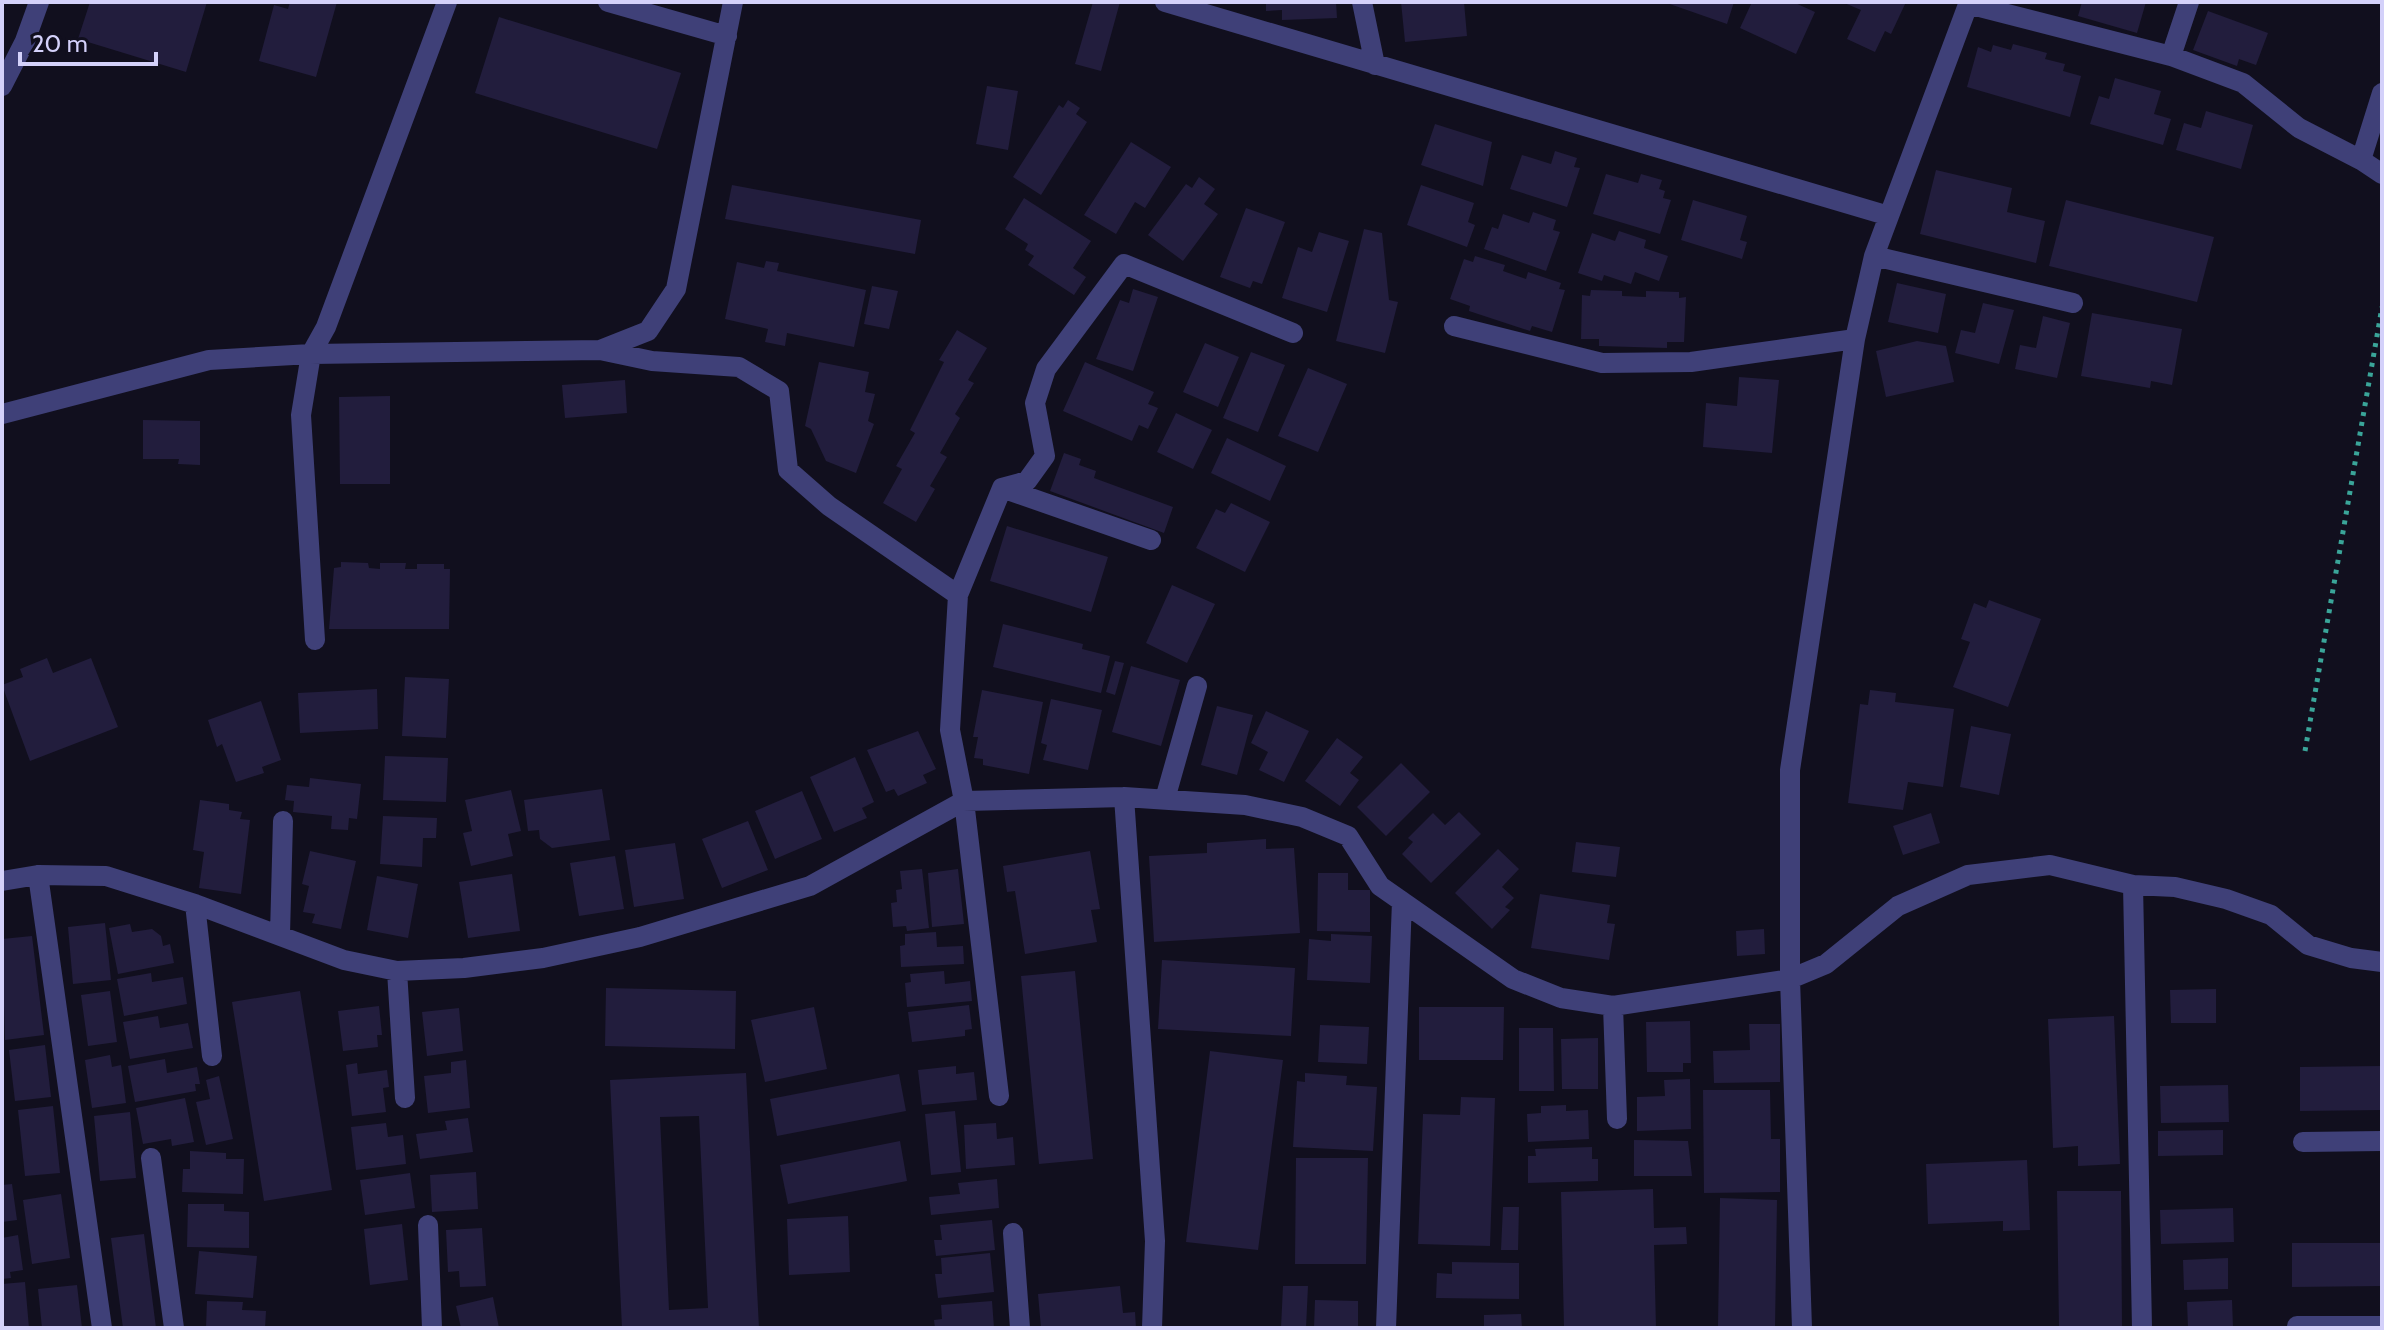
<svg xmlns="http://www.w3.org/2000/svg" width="2384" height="1330" font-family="Cabin,sans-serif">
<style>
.building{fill:#221d3d;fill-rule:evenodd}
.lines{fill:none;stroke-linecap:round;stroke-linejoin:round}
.path{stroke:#3aa599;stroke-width:5;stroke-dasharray:4 6;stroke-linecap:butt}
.minor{stroke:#3f4078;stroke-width:20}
</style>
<rect width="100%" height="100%" fill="#110f1e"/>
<path class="building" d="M90,2H207L186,72L78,39Z
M290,2H337L316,77L259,61L274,5L288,9Z
M1093,2H1120L1101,71L1075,64Z
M1266,2H1336L1337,18L1282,20V10L1266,11Z
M1401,2H1464L1467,36L1405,42Z
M1664,2H1734L1727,24Z
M1752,2H1793L1815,12L1796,54L1740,28Z
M1842,2H1906L1891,34L1885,31L1875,52L1847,39L1861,10Z
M2082,2H2146L2137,33L2078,16Z
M2208,11L2268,33L2256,65L2239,59L2237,66L2193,50Z
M499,17L681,73L657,149L475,93Z
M2013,44L2047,53L2045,59L2065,64L2063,71L2081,76L2070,117L1967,87L1978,47L1991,52L1993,45L2011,50Z
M2115,78L2161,91L2154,114L2171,119L2163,145L2090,124L2099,96L2109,99Z
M987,86L1018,91L1008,150L976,144Z
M1068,100L1080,108L1076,114L1087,122L1041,195L1013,177L1059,105L1063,108Z
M2206,111L2253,125L2241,169L2176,150L2184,123L2201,128Z
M1435,124L1492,142L1483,186L1421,165Z
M1131,142L1171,167L1145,208L1135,202L1116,234L1084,215Z
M1555,151L1577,158L1574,167L1580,168L1567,207L1510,189L1522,155L1551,164Z
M1936,170L2012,188L2007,212L2045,221L2036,263L1920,234Z
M1606,174L1638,183L1641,174L1662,180L1659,189L1665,191L1663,198L1671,200L1660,234L1593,214Z
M1199,177L1215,189L1204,204L1218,214L1183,261L1148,235L1186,184L1192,188Z
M732,185L921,220L915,254L725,219Z
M1421,185L1474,203L1468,222L1475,225L1467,247L1407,225Z
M1024,198L1091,241L1073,268L1086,277L1074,295L1028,265L1034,256L1025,250L1028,244L1005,229Z
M1693,200L1747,216L1740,240L1747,242L1742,259L1681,240Z
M2066,200L2214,237L2197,302L2049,266Z
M1246,208L1285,222L1262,284L1253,281L1250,288L1220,277Z
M1533,212L1556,220L1553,230L1560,232L1546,271L1484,249L1492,227L1498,229L1503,214L1529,223Z
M1364,229L1382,233L1389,300L1398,302L1385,353L1336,341Z
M1619,231L1646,240L1644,248L1668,256L1659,281L1635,272L1631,284L1604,275L1602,281L1578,273L1592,233L1615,241Z
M1319,232L1349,241L1327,312L1282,298L1298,247L1312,252Z
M1475,256L1505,265L1503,271L1526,279L1528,272L1561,283L1559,289L1565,290L1552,332L1532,326L1530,331L1469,311L1470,306L1450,299L1464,259L1473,262Z
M766,261L779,263L777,271L866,290L854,347L787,333L785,346L765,342L768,329L725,319L737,262L764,268Z
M1897,283L1946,294L1938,333L1888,322Z
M872,286L898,291L889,329L864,324Z
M1133,289L1158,297L1133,371L1096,359L1120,300L1129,303Z
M1591,290L1622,291V296L1646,297V291L1679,292V298L1686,297L1684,342H1667V348L1599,346V339H1581L1582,295L1590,296Z
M1983,303L2014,310L1999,364L1955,353L1961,330L1975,333Z
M2092,313L2182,329L2172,385L2151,381L2150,388L2081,376Z
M2043,316L2070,323L2057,378L2015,369L2020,345L2036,348Z
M957,330L987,348L968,380L974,383L955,414L960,418L940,453L947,457L930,486L935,489L916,522L883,503L902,469L896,466L915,433L910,430L944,362L939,360Z
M1917,341L1946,346L1954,382L1886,397L1876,351Z
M1205,343L1239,357L1218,407L1183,392Z
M1251,352L1285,365L1258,432L1223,418Z
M819,362L869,372L865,392L875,394L868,421L874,424L856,473L826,461L811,429L805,426Z
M1085,362L1154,392L1148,404L1158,408L1148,429L1139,425L1132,441L1063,411Z
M1308,368L1347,384L1318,452L1278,436Z
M1739,377L1779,380L1772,453L1703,447L1706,403L1737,406Z
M625,380L627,413L565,418L562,385Z
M390,396V484H340L339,397Z
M1176,413L1212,430L1193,469L1157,452Z
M143,420L200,421V465L178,464L179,459H143Z
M1227,438L1286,466L1270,501L1211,473Z
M1064,453L1081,459L1079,465L1096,471L1094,478L1173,507L1164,533L1050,491Z
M1231,503L1270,522L1245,572L1196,548L1216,509L1225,513Z
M1007,526L1108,557L1091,612L990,581Z
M341,562L368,563L369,568L380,569V563H406L405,569H417V564H444V569H450L449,629H329L334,568L341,567Z
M1172,585L1215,604L1187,663L1146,643Z
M1989,600L2041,619L2008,707L1953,687L1970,642L1961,639L1974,603L1986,608Z
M1003,624L1083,644L1082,649L1110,656L1101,693L993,667Z
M47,658L53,673L91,658L118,727L30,761L2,685L23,677L20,669Z
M1115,661L1124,663L1115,695L1106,692Z
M1131,666L1180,680L1161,746L1112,732Z
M405,677L449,679L446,738L402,736Z
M377,689L378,729L300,733L298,693Z
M982,690L1043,702L1029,774L983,765V759L974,758L978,737H973Z
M1870,690L1896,693L1895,702L1954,709L1943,787L1908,782L1903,810L1848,803L1860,704L1868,705Z
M1051,699L1102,710L1088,770L1043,760L1047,745L1041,743Z
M261,701L281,760L262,767L264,773L236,782L222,744L217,747L208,720Z
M1217,706L1253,715L1237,775L1201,765Z
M1266,711L1309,731L1284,782L1259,770L1268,752L1251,743Z
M1971,726L2011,734L1999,795L1960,787Z
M918,731L936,769L923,775L927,783L898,796L894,789L886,792L867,750Z
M1337,738L1363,757L1350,773L1359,780L1340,806L1305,781Z
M385,756L448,758L446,802L383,800Z
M855,757L874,802L862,808L867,818L834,832L810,777Z
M1401,763L1430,792L1386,836L1357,807Z
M310,778L361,784L357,819L349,818L348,830L331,829L332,816L293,812L294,801L285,800L287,785L309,787Z
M602,789L610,840L552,848L540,839L539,830L528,831L524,800Z
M511,790L521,831L508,834L513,856L471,866L463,833L472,831L465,800Z
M802,791L822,839L775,859L755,811Z
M200,800L229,804V810L242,812L240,819L250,820L241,894L199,888L204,852L193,850Z
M1459,812L1481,834L1431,883L1402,854L1413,842L1408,838L1433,813L1445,825Z
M1931,813L1940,843L1903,855L1893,826Z
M383,816L437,818L436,838H423L422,867L380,864Z
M748,821L768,870L722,888L702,839Z
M1266,839V849L1294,848L1300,933L1154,942L1149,856L1207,853V843Z
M1576,842L1620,847L1616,877L1572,872Z
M675,843L684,899L634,907L625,850Z
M1498,849L1519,869L1502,887L1514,898L1505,907L1510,910L1492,929L1455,893Z
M310,851L356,861L341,929L312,923L315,914L303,912L309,886L302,884Z
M1090,851L1100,909L1091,910L1097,942L1025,954L1015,891L1007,892L1003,866Z
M615,856L624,909L579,916L570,863Z
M922,869L929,928L907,931L906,926L893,927L891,903L897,902L896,890L902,889L900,871Z
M958,869L964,924L932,927L928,873Z
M1318,873H1348V890H1370V932L1317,931Z
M512,874L520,931L468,938L459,882Z
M377,876L418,884L408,938L367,930Z
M1540,894L1610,905L1607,923L1615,924L1609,960L1531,948Z
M105,923L111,980L73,984L68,927Z
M130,924L132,932L152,929L161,936L163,946L170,944L174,963L118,974L109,928Z
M1764,929L1765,954L1737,956L1736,931Z
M936,932L937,947L963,946L964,964L901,967L900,946L905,945V934Z
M1331,934L1372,936L1370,983L1307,980L1309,939L1331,941Z
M32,936L44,1035L5,1040L2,939Z
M1162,960L1295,968L1291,1036L1158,1029Z
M944,971L945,984L970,981L972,1001L907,1007L905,983L911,982L910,974Z
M1075,971L1093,1159L1039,1164L1021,976Z
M151,973L152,982L183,977L187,1004L124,1016L117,979Z
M606,988L736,991L735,1049L605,1046Z
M2216,989V1023H2171L2170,990Z
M110,991L117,1042L88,1046L81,995Z
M300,991L332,1190L264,1201L232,1002Z
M969,1005L972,1029L965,1030V1036L912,1042L908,1012Z
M379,1006L382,1035H377L378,1047L343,1051L338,1011Z
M814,1007L827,1069L765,1082L751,1020Z
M1419,1007H1504L1503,1060H1419Z
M459,1008L463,1051L427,1056L422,1012Z
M158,1016L160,1028L188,1023L193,1048L130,1059L123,1022Z
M2114,1016L2120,1164L2078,1166V1146L2053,1148L2048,1019Z
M1690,1021L1691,1063H1683V1072H1647L1646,1022Z
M1749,1024H1780V1082L1714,1083L1713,1051L1750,1050Z
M1320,1025L1369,1027L1367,1064L1318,1062Z
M1519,1028H1553L1554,1091H1519Z
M1598,1038V1089H1562L1561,1039Z
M45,1045L51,1097L15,1101L9,1050Z
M1210,1051L1283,1060L1258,1250L1186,1242Z
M110,1055L112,1067L121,1065L126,1103L92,1108L85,1060Z
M165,1059L167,1073L197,1067L200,1084H195L196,1091L135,1102L128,1066Z
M466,1060L470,1108L428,1113L424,1076L451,1073V1062Z
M357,1063L358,1074L387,1070L389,1087L383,1088L386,1112L352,1116L346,1065Z
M956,1066V1074L974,1072L977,1100L922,1105L918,1070Z
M2382,1066V1110L2300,1111V1067Z
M746,1073L759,1328H622L610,1080ZM699,1116L708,1308L669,1310L660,1117Z
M1305,1073L1347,1076L1346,1085L1377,1087L1373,1151L1293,1147L1297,1081L1305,1082Z
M899,1074L906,1111L777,1136L770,1099Z
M219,1076L233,1139L206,1145L196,1102L210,1099L206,1080Z
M1690,1079L1691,1129L1637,1131V1097L1665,1096L1664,1080Z
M2228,1085L2229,1122L2161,1123L2160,1086Z
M1703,1090H1770L1771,1139H1780V1192L1704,1193Z
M1461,1097L1495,1098L1490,1246L1418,1244L1423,1114L1460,1115Z
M185,1098L194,1142L172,1146L171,1139L143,1144L136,1108Z
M1566,1105V1111L1588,1110L1589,1139L1528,1142L1527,1114L1541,1113V1106Z
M53,1106L60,1173L25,1176L18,1110Z
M955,1111L961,1172L931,1175L925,1114Z
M130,1112L136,1178L100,1181L94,1116Z
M468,1118L473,1152L420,1159L416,1134L447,1130L445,1121Z
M386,1123L388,1137L403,1135L406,1164L356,1170L351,1127Z
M996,1123L997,1139L1013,1137L1015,1165L966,1169L964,1125Z
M2223,1130V1155L2158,1156V1131Z
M1634,1140L1688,1141L1692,1176H1634Z
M900,1141L907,1181L788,1204L780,1165Z
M1592,1147V1159H1598V1181L1528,1183V1156H1536L1535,1149Z
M190,1151L226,1153V1159H244L243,1194L182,1192L183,1169H190Z
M1296,1158H1368L1366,1264H1295Z
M2027,1160L2030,1230L2003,1231V1221L1928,1224L1926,1164Z
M476,1172L478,1209L432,1212L430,1175Z
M410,1173L415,1208L365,1215L360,1180Z
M997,1179L999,1208L931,1215L929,1197L960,1194L958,1183Z
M12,1184L17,1220L2,1222V1185Z
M1653,1189L1654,1228L1686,1227L1687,1244L1654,1245L1656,1328H1564L1561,1192Z
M2057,1191H2121L2122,1328H2059Z
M61,1194L70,1258L32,1264L23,1200Z
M1720,1198L1777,1200L1775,1328L1718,1327Z
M188,1204H224V1211L249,1212V1248L187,1247Z
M1503,1207H1519L1518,1250H1501Z
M2233,1208L2234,1242L2161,1244L2160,1210Z
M848,1216L850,1272L789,1275L787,1219Z
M992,1220L995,1250L936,1256L934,1240H942L940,1225Z
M402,1224L408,1280L370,1285L364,1229Z
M482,1228L486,1286L460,1287L459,1271L448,1272L446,1230Z
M144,1234L156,1328H123L111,1238Z
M18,1235L23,1270L10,1272L11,1278L2,1279V1238Z
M2292,1243H2382V1286L2292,1287Z
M199,1251L257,1256L253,1298L195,1294Z
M990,1253L994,1292L938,1298L935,1274H942L941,1258Z
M2228,1258V1289L2184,1290L2183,1260Z
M1452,1262L1519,1263V1299L1436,1298L1437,1273L1452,1274Z
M25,1282L29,1328H2V1284Z
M77,1285L82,1328H42L38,1289Z
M1120,1286L1123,1313L1135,1312L1136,1328H1041L1038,1294Z
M1283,1286H1308L1306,1328H1281Z
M493,1297L499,1328H461L456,1306Z
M1315,1300L1358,1301V1328H1314Z
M2232,1300L2233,1328H2188L2187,1302Z
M207,1301L243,1302L242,1310L266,1311L265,1328H206Z
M992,1301L994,1328H935L934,1320L942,1319L941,1305Z
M1521,1314L1522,1328H1484V1315Z"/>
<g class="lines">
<path class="path" d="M2305,751L2382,307"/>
<path class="minor" d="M608,2L727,36
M1165,2L1889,216
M1362,2L1375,65
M1968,4L2171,56L2243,83L2299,128L2361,160L2382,174
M2171,56L2189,2
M2,86L25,41L39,2
M2361,160L2382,93
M1874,256L2073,303
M1454,326L1602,363L1691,362L1855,339
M600,350L652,361L739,367L779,391L788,470L829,506L958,595
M2,414L209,360L311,354L600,350L648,331L676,289L733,2
M1002,488L1151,540
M315,640L301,415L311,354L326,327L447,2
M1124,797L1155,1241L1152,1328
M1165,799L1197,686
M38,875L102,1328
M2,881L38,875L106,876L195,904L344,960L397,971L464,968L543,958L640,937L810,886L964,801L1124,797L1245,805L1302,817L1348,836L1380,886L1513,979L1561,998L1613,1006L1790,979L1826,964L1898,906L1968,875L2050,865L2133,885L2175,887L2226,899L2271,915L2308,945L2351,958L2382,962
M2133,885L2142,1328
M195,904L212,1056
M280,934L283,821
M397,971L405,1098
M1613,1006L1617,1119
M999,1096L964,801L950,730L958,595L1002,488L1027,481L1045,456L1035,403L1046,369L1124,264L1293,333
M2303,1142L2382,1141
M151,1158L174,1328
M428,1225L432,1328
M1013,1233L1020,1328
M2297,1326H2382
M1386,1328L1402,901
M1802,1328L1790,979V770L1855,339L1874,256L1969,2"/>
</g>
<rect width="2384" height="1330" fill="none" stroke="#d4d1fa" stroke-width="8"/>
<path d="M20 52v12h136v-12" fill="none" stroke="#d4d1fa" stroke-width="4"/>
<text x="32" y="52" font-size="24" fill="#d4d1fa" stroke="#110f1e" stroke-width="6" paint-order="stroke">20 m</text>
</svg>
